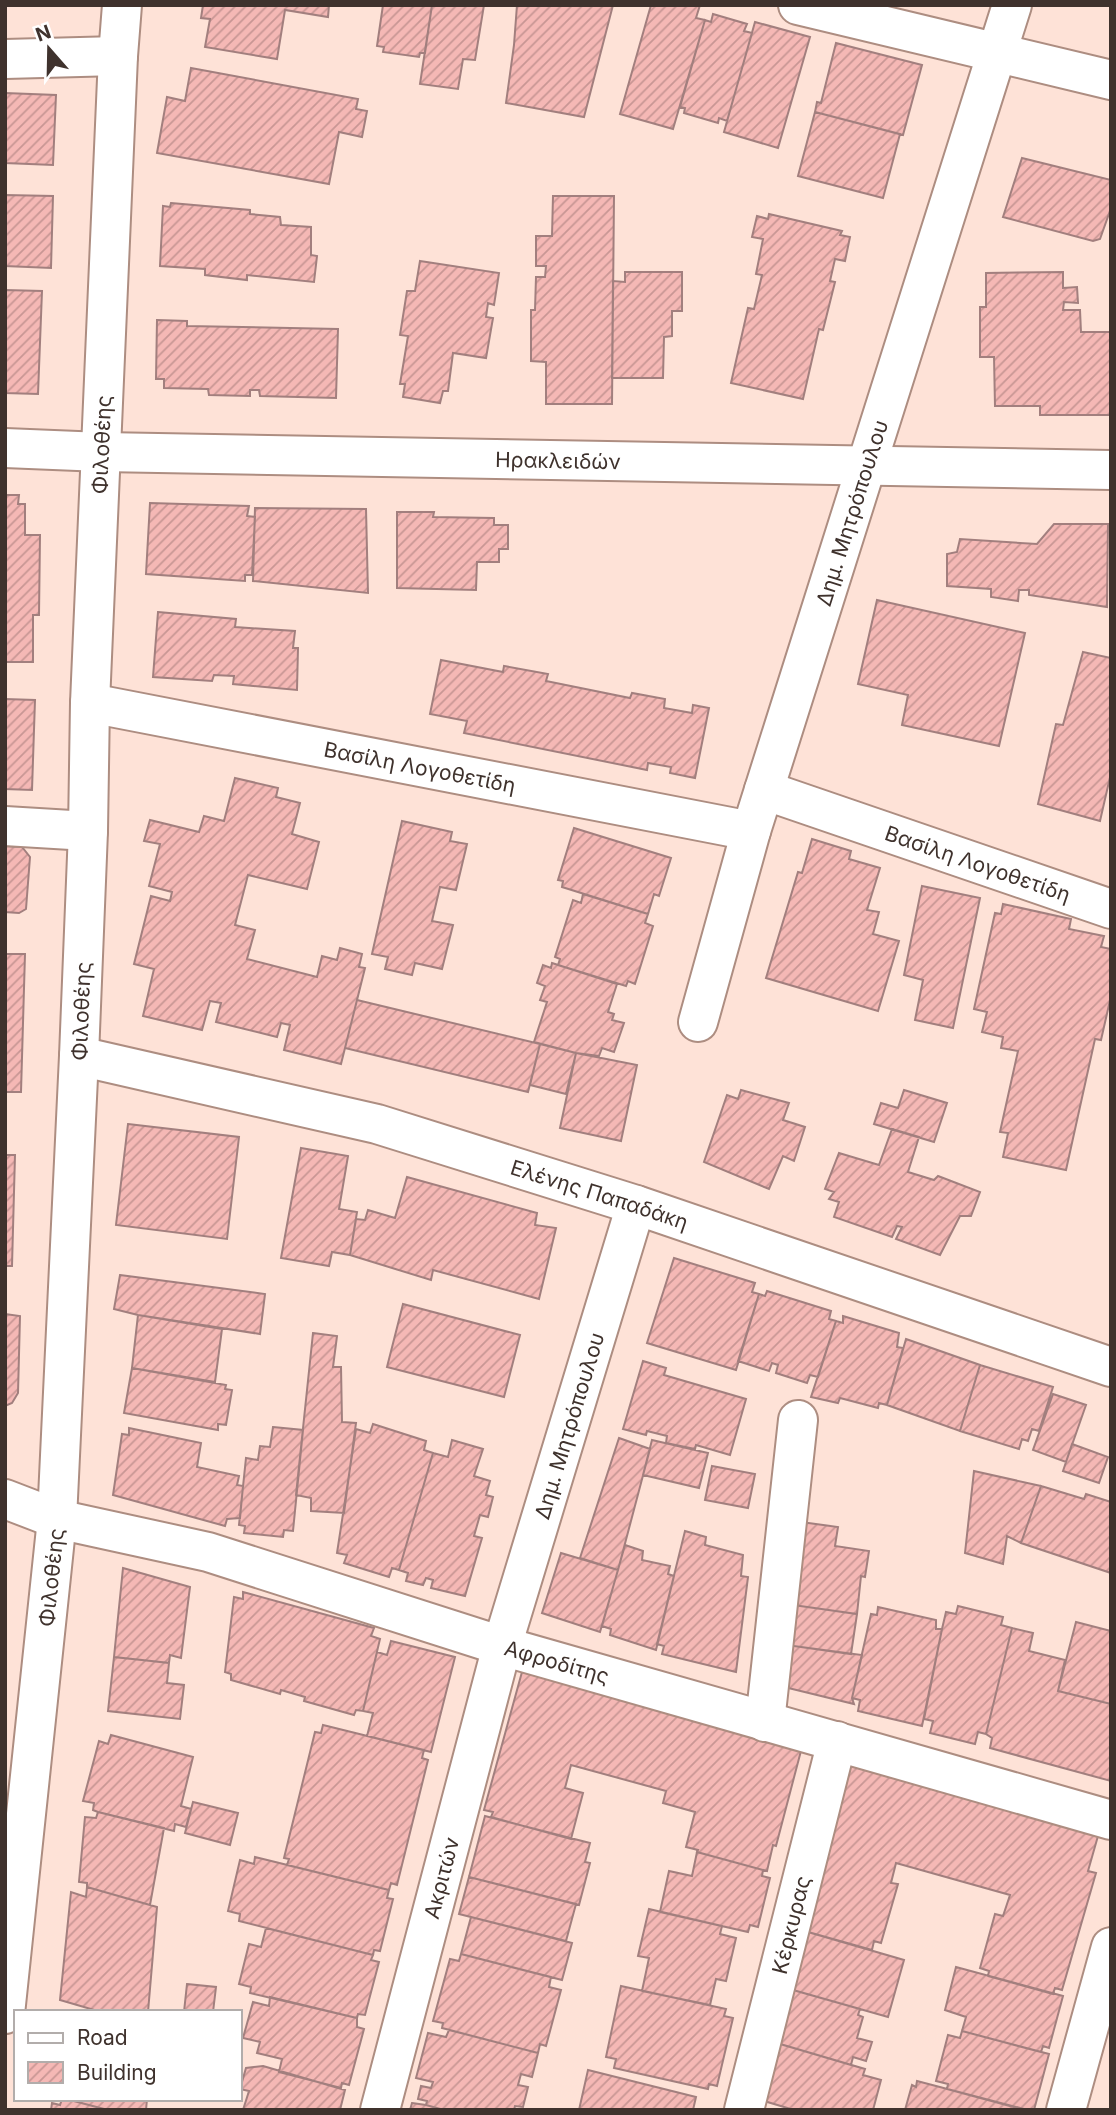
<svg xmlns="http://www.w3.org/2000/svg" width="1116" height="2115" font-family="Inter,sans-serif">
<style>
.building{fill:url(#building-hatch);stroke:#a27f7e;stroke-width:2}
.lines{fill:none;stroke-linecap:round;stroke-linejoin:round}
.minor-casing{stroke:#ad8d81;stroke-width:42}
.minor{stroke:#fff;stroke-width:38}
.labels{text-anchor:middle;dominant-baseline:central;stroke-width:7;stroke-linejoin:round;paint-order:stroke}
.street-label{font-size:21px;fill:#3f322d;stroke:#fff}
</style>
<defs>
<pattern id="building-hatch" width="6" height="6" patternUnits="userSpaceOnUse" patternTransform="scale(1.75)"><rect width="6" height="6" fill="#f5b8b5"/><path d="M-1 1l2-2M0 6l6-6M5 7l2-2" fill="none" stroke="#c89694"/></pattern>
</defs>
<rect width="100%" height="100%" fill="#fee2d7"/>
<path class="building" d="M203,5H329L328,17L285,10L277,59L205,47L210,19L201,18Z
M383,5H432L425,53H420L419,57L383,52L384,47L377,46Z
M432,5H484L475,60L463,59L458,89L420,84Z
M517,5H613L584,117L506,103L514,45Z
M651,5H700L696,18L705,20L673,129L620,114Z
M713,14L747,24L744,31L752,33L727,121L719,118L718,123L684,113L685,108L680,107L705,20L711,22Z
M755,22L810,37L778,148L724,132Z
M836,43L922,65L903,135L815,112L817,102L821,103Z
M191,68L358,99L356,109L367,111L362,137L339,132L329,184L157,153L167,97L185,101Z
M5,93L56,95L53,165L5,163Z
M815,112L900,134L883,198L798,176Z
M1022,158L1111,180V208L1100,239L1093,241L1003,217Z
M5,195L53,196L51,268L5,266Z
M553,196H614L612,404H546V362L531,361V310H535L536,277H545L546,266H536V236H552Z
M171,203L250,210V214L280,217L281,225L311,227V255L317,256L314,282L247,275V280L205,275V269L160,266L163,206L170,207Z
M769,214L842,231L840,235L850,237L845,261L835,259L830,281L835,282L823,330L819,329L803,399L731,383L748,308L754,309L762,275L756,274L763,239L752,237L757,216L768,219Z
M420,261L499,273L494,305L488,303L486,317L493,318L486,358L453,353L448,391H443L440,403L403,397L405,384H400L408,336L400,335L407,291H415Z
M625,272H682V311H672V336L664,337L663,378H612L613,281L625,282Z
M1063,272V288L1077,287L1078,303L1064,302L1063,310H1080L1081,332H1111V415H1040V406H995L994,357H980V307H986V273Z
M5,290L42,291L38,394L5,393Z
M157,320L187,321V326L338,329L336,398L260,396L259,390H250V396L209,395L208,389L164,388V379H156Z
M5,495H19L18,504H25V535H40L39,615H33V662H5Z
M150,503L249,506L247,516L255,517L252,575H245V581L146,574Z
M255,508L366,509L368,593L253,581Z
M397,512H434L433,517L494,518V525H508V549H499V562H477L476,590L397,588Z
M1054,524H1108L1107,607L1029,595V590H1019L1018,601L991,597V589L947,586V554L957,552L960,539L1037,544Z
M877,600L1025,633L999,746L902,725L908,695L858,684Z
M158,612L236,619L235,627L295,631L293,648H298L297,690L233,684L234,676L214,675L212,681L153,677Z
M1083,652L1111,658V773L1100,821L1038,804L1056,724L1063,725Z
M441,660L503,672L504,666L548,674L546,681L630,698L632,693L665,699L664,708L692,713L693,705L709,708L695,778L670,773L671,767L648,763L647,770L464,733L467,721L430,714Z
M5,699L35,700L32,790L5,789Z
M235,778L278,788L276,797L300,803L292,834L319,842L307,889L248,875L235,925L255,930L247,959L317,977L322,956L337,960L340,948L362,954L359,967L365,968L341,1064L284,1050L290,1025L281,1023L277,1037L216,1022L221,1003L210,1001L202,1030L143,1016L154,969L134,964L151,896L170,901L172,892L149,886L160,844L144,841L150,820L199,832L204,816L224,821Z
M402,821L452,832L450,841L467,844L456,890L440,887L432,921L453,925L442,969L415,963L412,975L385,969L388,957L372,954Z
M574,828L671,858L659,896L654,894L648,914L562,887L563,881L558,880Z
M812,839L851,851L849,859L880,868L867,910L879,912L873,934L899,941L878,1011L766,978L798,872L802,873Z
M5,846L22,847L30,857L26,909L19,913L5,912Z
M922,886L980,898L953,1028L915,1020L923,980L904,975Z
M583,894L648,914L645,923L653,926L635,984L628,981L626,986L558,965L560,959L555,957L573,900L581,903Z
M1003,904L1071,919L1069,929L1104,936L1101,947L1111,949V996L1101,1040L1095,1039L1066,1170L1003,1157L1008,1133L1000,1132L1018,1051L1001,1048L1003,1037L982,1032L987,1012L974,1009L995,913L1001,914Z
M5,954H25L21,1092H5Z
M552,963L617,984L608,1012L614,1014L612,1020L624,1023L614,1052L602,1048L599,1056L576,1053L534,1042L547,1002L540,1000L545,986L537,983L543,965L551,968Z
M357,1000L540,1044L528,1092L345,1048Z
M540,1044L576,1053L566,1094L530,1085Z
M576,1053L637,1065L621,1141L560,1128Z
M741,1090L789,1103L783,1120L805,1127L794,1161L783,1156L769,1189L704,1162L727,1095L738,1099Z
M904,1090L947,1103L934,1142L874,1124L881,1103L898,1108Z
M128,1124L239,1137L227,1239L116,1225Z
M892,1129L919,1137L908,1172L934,1180L938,1176L980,1192L971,1216H960L940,1255L896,1239L902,1227L897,1226L892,1237L834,1217L839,1202L829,1199L834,1192L825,1189L839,1153L879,1165Z
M301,1148L348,1156L339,1209L357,1212L350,1255L332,1252L329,1266L281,1258Z
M5,1155H15L12,1266H5Z
M407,1177L537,1213L535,1225L556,1228L539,1299L433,1270L431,1280L350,1255L356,1219L365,1220L368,1210L395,1218Z
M674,1258L755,1283L752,1292L759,1294L736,1370L647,1343Z
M120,1275L265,1294L260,1334L138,1315L114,1309Z
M767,1291L831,1311L829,1319L836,1321L818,1377L810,1375L807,1383L776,1373L778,1365L772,1363L769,1371L738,1361L759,1294L765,1296Z
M403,1304L520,1335L504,1397L387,1367Z
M5,1314L20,1316L18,1393L12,1403L5,1406Z
M138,1315L222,1329L215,1382L132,1368Z
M843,1316L899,1333L897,1347L903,1348L887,1405L879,1403L878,1408L840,1398L838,1403L811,1397L836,1321L843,1323Z
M313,1333L337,1336L333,1367H341L342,1422L356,1423L344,1513L311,1511V1498L296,1495Z
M906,1339L980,1365L960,1431L887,1405Z
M643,1361L666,1368L664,1375L746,1399L730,1455L696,1445L695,1449L666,1443L667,1436L647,1431L646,1435L623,1429Z
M980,1365L1053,1387L1039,1431L1032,1429L1028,1441L1022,1439L1019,1449L960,1431Z
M132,1368L226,1385L225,1389L232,1390L226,1425L218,1424V1430L124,1413Z
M1053,1394L1086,1405L1066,1462L1033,1450Z
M373,1424L426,1441L424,1450L433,1453L399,1570L392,1568L389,1577L344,1563L347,1555L337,1553L356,1429L370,1433Z
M273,1427L303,1430L293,1531L284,1530L283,1537L244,1533L245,1526L239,1525L246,1458L258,1460L260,1446L270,1447Z
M129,1428L201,1443L197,1467L239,1476L237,1485L243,1486L240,1518L227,1519L225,1526L113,1495L122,1434L129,1435Z
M619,1438L650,1449L618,1570L580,1558Z
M452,1440L483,1449L474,1476L490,1481L486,1495L493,1497L488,1517L480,1515L474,1536L482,1538L465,1596L431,1588L433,1580L426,1578L423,1585L406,1581L408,1573L399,1570L433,1453L448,1457Z
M652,1440L708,1453L699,1488L643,1475Z
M1072,1444L1108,1457L1099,1483L1063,1471Z
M712,1466L755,1474L748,1508L705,1500Z
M974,1471L1041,1486L1021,1543L1007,1536L1003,1564L965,1553Z
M1041,1486L1084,1499L1086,1494L1111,1502V1573L1021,1543Z
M801,1522L838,1527L835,1546L869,1551L865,1577L861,1576L857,1614L786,1604Z
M685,1531L706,1537L705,1545L743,1555L741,1576L748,1577L736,1672L662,1654L664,1646L657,1644Z
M625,1545L643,1551L642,1560L670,1566L668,1574L674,1576L656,1650L610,1635L611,1629L602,1626Z
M561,1553L618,1570L600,1632L542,1613Z
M123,1568L190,1587L181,1658L170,1655L169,1663L114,1657Z
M243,1592L374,1628L371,1636L380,1639L363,1711L356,1710L354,1715L304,1701L305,1697L281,1690L280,1694L231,1680V1674L225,1672L234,1597L243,1599Z
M786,1604L857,1614L851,1654L786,1645Z
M958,1606L1003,1617L1001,1625L1012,1628L986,1734L978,1732L975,1744L930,1733L933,1721L924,1719L942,1629L946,1612L956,1614Z
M878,1607L936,1620V1629H942L922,1726L858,1711L860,1700L852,1698L871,1614L877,1615Z
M1076,1622L1111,1631V1704L1058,1691Z
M1012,1628L1033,1633L1029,1651L1065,1660L1058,1691L1111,1704V1781L990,1748L992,1738L986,1734Z
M391,1641L455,1657L431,1752L367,1736L373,1713L363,1711L377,1652L387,1655Z
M786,1645L862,1655L852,1698L854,1704L780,1686Z
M114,1657L169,1663L167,1683L184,1685L180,1719L108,1711Z
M522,1672L802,1747L776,1846L773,1845L767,1871L697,1852L698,1850L686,1847L695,1812L663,1803L666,1791L571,1765L565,1788L583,1793L571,1839L491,1817L493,1812L484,1810Z
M323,1725L424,1750L422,1758L428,1760L397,1885L391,1883L389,1890L287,1865L289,1859L284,1858L315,1732L321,1733Z
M111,1735L193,1757L181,1806L191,1809L186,1827L175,1824L174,1831L98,1812L93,1810L94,1803L83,1801L99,1741L108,1744Z
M848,1765L1098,1836L1088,1871L1096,1873L1062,1990L1055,1988L1053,1994L988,1976L989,1971L980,1968L995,1914L1003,1916L1010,1895L896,1863L891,1883L898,1884L881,1943L874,1941L872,1950L801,1930Z
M193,1802L238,1813L230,1845L185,1833Z
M98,1812L164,1828L150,1905L87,1887V1883L79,1882L85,1817L96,1818Z
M485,1816L590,1843L585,1862L590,1863L579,1905L469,1877Z
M697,1852L763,1870L762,1876L770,1878L758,1927L750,1925L748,1932L660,1912L669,1871L692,1876Z
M255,1857L389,1890L387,1898L393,1899L380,1951L374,1950L373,1955L239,1921L240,1914L228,1911L240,1860L254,1864Z
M469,1877L576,1904L566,1941L459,1914Z
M87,1887L157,1907L148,2012H101L60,2000L71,1892L86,1897Z
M649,1909L722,1926L720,1934L736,1938L726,1981L716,1979L710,2005L642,1991L649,1958L638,1956Z
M471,1917L572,1943L562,1980L461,1954Z
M266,1928L373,1955L371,1960L379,1962L365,2015L358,2014L357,2018L250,1993L251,1987L239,1984L249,1944L261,1947Z
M801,1930L904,1960L888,2017L786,1988Z
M461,1954L551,1977L549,1987L561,1990L546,2046L540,2044L538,2053L442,2028L443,2023L433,2021L450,1959L459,1961Z
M956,1967L1063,1996L1049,2048L1043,2046L1041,2052L962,2031L966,2017L945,2010Z
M187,1984L216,1987L213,2012H184Z
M621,1986L726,2009L724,2016L733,2018L717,2086L709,2084L708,2089L614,2068L616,2059L606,2057Z
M786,1988L860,2009L858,2015L863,2017L857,2038L872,2042L866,2061L853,2057L851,2065L770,2041Z
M270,1997L357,2018V2027L364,2029L349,2085L342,2083L341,2088L279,2072L282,2059L257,2053L260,2042L243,2038L253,2002L269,2006Z
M449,2030L538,2053L532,2077L521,2074L518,2085L528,2087L523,2107L515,2106L514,2110H444L426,2105L427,2101L418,2099L421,2086L431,2088L433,2082L416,2078L428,2033L446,2037Z
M962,2031L1049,2054L1034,2110H1025L947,2089L948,2084L936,2081L948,2035L960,2038Z
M770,2041L865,2069L863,2075L881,2080L873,2110H794L754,2098Z
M263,2066L345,2090L340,2110H243L249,2091L240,2089L246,2068Z
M588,2070L696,2097L693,2110H579Z
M917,2081L1024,2109V2110H905L912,2085L916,2087Z
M62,2099H66L108,2110H51L52,2103L60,2105Z
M66,2099H147L146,2110H108Z
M412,2103L426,2105L444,2110H410Z"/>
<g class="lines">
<defs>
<g id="minor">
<path d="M798,5L1111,80"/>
<path d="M5,59L118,56"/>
<path id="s1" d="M5,448L102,452L1111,470"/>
<path id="s2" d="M90,703L751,831"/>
<path id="s3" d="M764,790L1111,909"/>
<path d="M5,826L88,831"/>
<path id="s4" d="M698,1022L751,831L1012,5"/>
<path id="s5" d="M79,1056L377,1124L636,1205L1111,1367"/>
<path id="s6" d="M5,1499L57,1519L208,1552L502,1646L1111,1820"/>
<path d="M765,1722L798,1420"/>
<path id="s7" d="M5,2014L57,1519L79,1056L88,831L90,703L118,56L122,5"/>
<path id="s8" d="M380,2110L502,1646L636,1205"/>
<path id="s9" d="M744,2110L837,1741"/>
<path d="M1066,2110L1111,1947"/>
</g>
</defs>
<use href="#minor" class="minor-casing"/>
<use href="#minor" class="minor"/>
</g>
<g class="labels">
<g class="street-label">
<text stroke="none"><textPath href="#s7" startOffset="1573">Φιλοθέης</textPath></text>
<text stroke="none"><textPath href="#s1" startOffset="553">Ηρακλειδών</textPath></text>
<text stroke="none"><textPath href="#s4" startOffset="532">Δημ. Μητρόπουλου</textPath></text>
<text stroke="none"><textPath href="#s2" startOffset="336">Βασίλη Λογοθετίδη</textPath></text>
<text stroke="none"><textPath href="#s3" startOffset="226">Βασίλη Λογοθετίδη</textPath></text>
<text stroke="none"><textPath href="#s7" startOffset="1006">Φιλοθέης</textPath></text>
<text stroke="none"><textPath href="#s5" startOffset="539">Ελένης Παπαδάκη</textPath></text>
<text stroke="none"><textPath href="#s8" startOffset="710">Δημ. Μητρόπουλου</textPath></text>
<text stroke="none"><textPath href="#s7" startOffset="439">Φιλοθέης</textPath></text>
<text stroke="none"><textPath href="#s6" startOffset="576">Αφροδίτης</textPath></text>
<text stroke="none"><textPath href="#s8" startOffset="240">Ακριτών</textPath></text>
<text stroke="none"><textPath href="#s9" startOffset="191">Κέρκυρας</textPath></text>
</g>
</g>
<rect width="1116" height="2115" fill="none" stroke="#3f322d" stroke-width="14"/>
<rect x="14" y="2010" width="228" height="91" fill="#ffffff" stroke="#b2adab" stroke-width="2"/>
<rect x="28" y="2033" width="35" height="10" fill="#ffffff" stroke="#b2adab" stroke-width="2"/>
<text x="77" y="2045" font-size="21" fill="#3f322d">Road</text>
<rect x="28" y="2062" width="35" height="21" fill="url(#building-hatch)" stroke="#b2adab" stroke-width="2"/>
<text x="77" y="2080" font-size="21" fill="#3f322d">Building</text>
<g transform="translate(49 49) rotate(340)" stroke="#ffffff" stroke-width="5" paint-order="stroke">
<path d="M0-5L12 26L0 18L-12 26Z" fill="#3f322d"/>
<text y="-10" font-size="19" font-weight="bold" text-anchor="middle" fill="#3f322d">N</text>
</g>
</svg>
